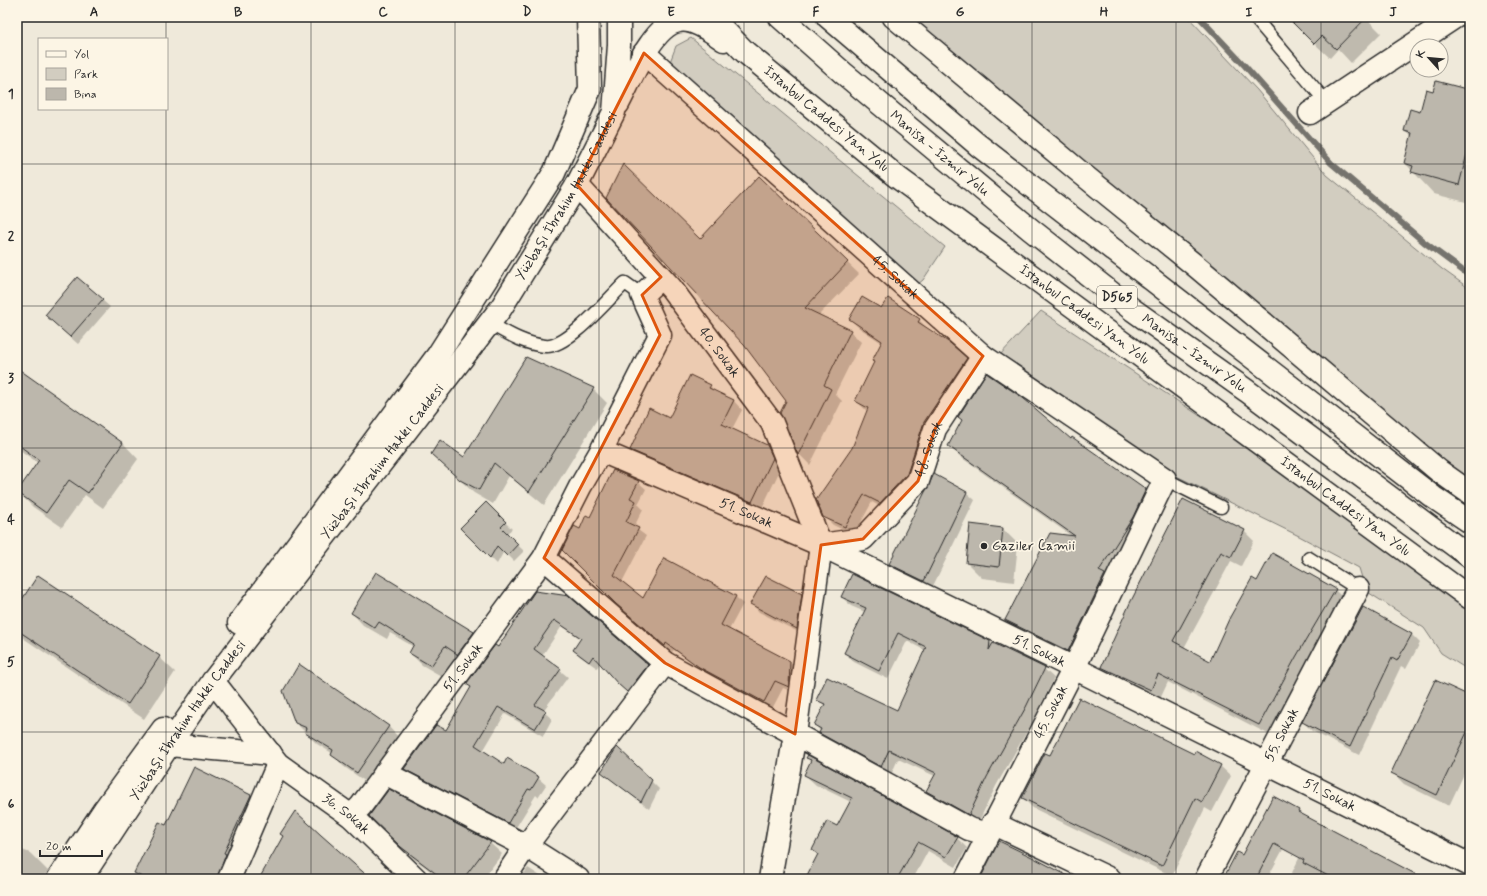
<svg xmlns="http://www.w3.org/2000/svg" width="1487" height="896" font-family="Mynerve,sans-serif">
<style>
.green{fill:#d2cdc0;stroke:#7e7c76}
.shadow{fill:#0003}
.lines{fill:none;stroke-linecap:round;stroke-linejoin:round}
.stream{stroke:#75736d;stroke-width:6}
.building{fill:#bcb7ac;stroke:#2b2b2b}
.lane-casing{stroke:#2b2b2b;stroke-width:15}
.street-casing{stroke:#2b2b2b;stroke-width:25}
.secondary-casing{stroke:#2b2b2b;stroke-width:25}
.highway-casing{stroke:#2b2b2b;stroke-width:25}
.lane{stroke:#fcf5e5;stroke-width:12}
.street{stroke:#fcf5e5;stroke-width:22}
.secondary{stroke:#fcf5e5;stroke-width:22}
.highway{stroke:#fcf5e5;stroke-width:22}
.marked{fill:#df570e;fill-opacity:0.2;stroke:#df570e;stroke-width:3;stroke-linejoin:round}
.grid{fill:none;stroke:#2b2b2b;stroke-width:1;stroke-opacity:0.55}
.poi-dot{fill:#2b2b2b;stroke:#fcf5e5;stroke-width:1.5}
.labels{text-anchor:middle;dominant-baseline:central;stroke-width:3.5;stroke-linejoin:round;paint-order:stroke}
.shield{fill:#fcf5e5;stroke:#6a6863;stroke-width:1}
.shield-label{font-size:13px;font-weight:bold;fill:#2b2b2b}
.street-label{font-size:14px;fill:#2b2b2b;stroke:#fcf5e5}
.poi-label{font-size:14px;fill:#2b2b2b;stroke:#fcf5e5;text-anchor:start}
.neatline{fill:none;stroke:#2b2b2b;stroke-width:1.5}
.grid-label{font-size:13px;text-anchor:middle;font-weight:bold;fill:#2b2b2b}
</style>
<rect width="100%" height="100%" fill="#efe9da"/>
<filter id="ink" filterUnits="userSpaceOnUse"><feTurbulence type="fractalNoise" baseFrequency=".025" numOctaves="2"/><feDisplacementMap in="SourceGraphic" scale="8" xChannelSelector="R" yChannelSelector="G"/><feConvolveMatrix kernelMatrix="1 2 1 2 8 2 1 2 1" color-interpolation-filters="sRGB"/></filter>
<g filter="url(#ink)">
<path class="green" d="M912,17H1188L1257,90L1327,175L1442,269L1470,289V478L1451,466L1351,389Z
M691,38L945,247L923,280L918,284L670,62L676,46Z
M1041,311L1470,594V671L1441,653L1424,628L1366,591L1359,568L1299,536L1154,465L998,357Z"/>
<path class="shadow" d="M1286,17H1365L1381,33L1351,63L1338,49L1330,58Z
M1470,91V203L1434,194L1405,163L1412,137L1405,130L1421,113L1434,92Z
M759,178L859,274L818,316L850,331L861,342L835,394L842,401L810,465L799,454L781,413L787,401L700,240Z
M102,300L110,307L78,344L54,323Z
M882,309L919,320L927,328L926,329L974,367L915,483L888,511L872,502L854,535L833,525L824,516L868,412L856,401L875,363L873,361L882,343L858,327L850,319Z
M17,369L123,443L138,459L103,508L85,495L62,527L33,507L18,492L38,463L17,448Z
M710,386L717,393L734,401L742,410L732,429L767,446L776,455L781,468L761,510L640,458L631,450Z
M593,389L607,403L544,505L509,476L493,504L474,493L432,454L465,459Z
M959,417L1071,441L1073,438L1146,490L1158,502L1080,662L1018,632L1006,620L1073,537L962,458L949,446L963,421Z
M934,475L967,493L975,500L932,588L898,572L891,564Z
M638,482L646,489L638,504L643,509L634,527L646,536L622,582L644,599L665,559L736,597L743,604L729,630L790,661L797,669L796,693L783,688L772,709L708,674L674,650L672,652L624,611L580,530L591,519Z
M486,504L512,529L506,534L524,551L514,561L504,551L497,564L462,528Z
M1003,529L1018,544L1014,582L982,578L967,563Z
M1244,531L1254,541L1241,566L1231,561L1184,648L1210,662L1257,583L1335,590L1344,599L1305,666L1268,734L1168,682L1160,699L1111,676L1102,667L1130,604Z
M535,592L647,666L655,673L635,699L618,684L600,663L597,668L581,657L574,650L581,639L562,626L542,656L568,677L543,711L552,719L543,736L505,714L483,751L504,765L538,778L546,785L538,797L536,795L515,829L413,776L405,769L446,731L471,688L468,684L498,648Z
M801,595L809,603L804,635L759,612L752,604Z
M842,597L990,642L993,645L1044,669L1054,678L1035,717L996,786L978,823L937,800L928,791L935,776L898,759L891,775L830,742L815,725L825,706L818,699L897,711L926,651L907,641L888,679L854,662L845,653L865,612L851,606Z
M17,609L159,657L175,672L144,719L23,638L17,632Z
M352,613L473,633L485,645L464,662L457,657L443,677L422,665L410,653L414,647L390,633L387,639L363,625Z
M1412,635L1420,643L1406,669L1401,666L1359,755L1312,731L1303,722Z
M299,665L389,727L400,739L369,784L343,766L332,753L317,744L296,723Z
M1470,697V761L1449,806L1404,784L1392,772Z
M1194,756L1220,766L1231,776L1212,812L1205,808L1172,876L1033,808L1023,798L1051,757Z
M808,758L957,838L967,848L956,867L928,851L913,879H806L818,856L813,850L837,828L851,802L816,785L805,775L812,762Z
M602,772L651,781L659,789L649,809Z
M251,796L264,809L234,879H136L138,876L135,873L167,826Z
M1470,803V811L1467,808Z
M370,816L490,843L502,854L483,879H441L413,858Z
M1301,816L1267,879H1224Z
M1316,823L1426,879H1289Z
M17,848L30,853L48,871L42,879H17Z
M528,868L545,879H520Z"/>
<g class="lines">
<path class="stream" d="M1199,17L1245,66L1331,163L1424,242L1470,276"/>
</g>
<path class="building" d="M1287,17H1367L1336,49L1322,36L1314,44Z
M1436,81L1470,90V142L1459,185L1411,172L1413,166L1404,163L1412,133L1404,131L1410,109L1420,112L1426,89L1433,91Z
M623,164L700,239L759,176L848,262L805,308L851,330L824,385L831,389L798,455L780,413L786,401L744,345L606,198Z
M77,277L103,299L70,337L45,315Z
M862,297L881,308L888,298L920,319L918,322L950,343L967,358L924,422L907,474L880,503L864,495L845,527L823,517L816,500L852,448L868,408L855,401L874,362L872,361L882,341L849,319Z
M526,357L594,388L529,492L494,463L479,490L460,480L431,454L440,440L464,457Z
M17,368L123,443L88,493L69,480L46,513L17,492L39,460L17,444Z
M986,373L1023,398L1071,439L1072,437L1146,489L1133,517L1099,571L1105,574L1068,651L1005,620L1050,533L1075,536L948,446L962,420L958,417Z
M690,375L711,385L709,388L734,400L722,424L767,445L773,458L752,502L630,450L649,408L669,418Z
M613,470L639,481L630,498L636,501L626,522L639,528L614,575L643,598L664,558L736,596L721,625L790,661L789,687L775,681L764,702L699,667L666,643L665,646L616,604L562,550L574,526L580,529L586,515L590,517Z
M934,474L967,492L924,581L889,564Z
M1183,499L1245,530L1231,557L1221,552L1173,641L1210,661L1230,617L1252,578L1257,581L1272,553L1336,589L1296,657L1259,725L1158,674L1151,690L1101,667L1130,603Z
M486,502L506,522L501,527L518,544L507,556L497,546L490,558L460,528Z
M970,524L1003,528L999,567L966,563Z
M376,572L474,632L457,655V654L445,646L431,666L409,653L414,644L379,622L375,628L351,613Z
M852,574L990,641L989,650L993,643L1045,668L1026,707L987,777L969,815L926,791L936,773L889,750L881,767L819,733L821,729L814,725L825,704L816,700L827,677L897,710L926,647L898,633L879,671L844,653L866,608L841,597Z
M38,575L160,656L128,704L17,630V607Z
M766,576L802,594L797,629L750,604Z
M535,591L569,596L648,665L627,692L618,684L593,656L589,662L573,650L581,638L554,620L534,649L561,669L535,705L546,711L535,729L498,707L475,745L504,764L507,758L539,777L531,790L528,789L508,823L404,769L436,725L446,730L471,687L466,684L495,645L498,647Z
M1363,607L1412,634L1397,661L1392,658L1350,747L1302,722Z
M299,664L389,726L357,773L331,755L333,750L305,733L307,728L295,723L283,691Z
M1435,680L1470,696V726L1437,795L1391,773Z
M1079,698L1194,754L1195,751L1221,765L1202,802L1195,798L1162,866L1022,798L1045,753L1050,755Z
M617,747L652,780L641,802L601,772Z
M808,755L958,837L946,857L918,842L897,879H805L818,854L812,850L827,821L837,826L852,798L804,775L811,760L806,758Z
M194,767L251,795L224,853L226,854L217,879H146L134,873L159,822L166,825Z
M389,789L491,842L463,879H443L401,847L369,816Z
M1273,796L1299,810L1298,812L1425,879H1334L1303,863L1304,860L1274,844L1256,879H1223L1237,852L1242,855Z
M295,811L321,835L371,879H259L283,836L280,834Z
M999,841L1032,857L1074,879H980Z"/>
<g class="lines">
<defs>
<path id="lane" d="M1254,17L1327,103
M489,323C507,333 524,344 545,346C567,349 609,298 625,283L642,295
M1165,479L1221,507
M1309,558L1358,589"/>
<g id="street">
<path id="s1" d="M644,53L983,356L1165,479L1074,668L966,879"/>
<path d="M1310,113L1455,17"/>
<path id="s2" d="M577,185L671,288L772,423L821,545L795,734L770,879"/>
<path id="s3" d="M601,451L821,545L1074,668L1470,865"/>
<path id="s4" d="M821,545L863,539L918,481L935,429L983,356"/>
<path d="M544,558L665,663L969,829L988,834"/>
<path id="s5" d="M213,681L278,764L351,816L416,879"/>
<path d="M169,745L271,754"/>
<path d="M385,773L526,846L578,879"/>
<path id="s6" d="M351,816L361,806L544,558L580,487L601,451L660,335L642,295L661,277"/>
<path d="M993,823L1110,879"/>
<path d="M229,879L278,764"/>
<path d="M504,879L526,846L665,663"/>
<path id="s7" d="M1206,879L1358,589"/>
</g>
<g id="secondary">
<path id="s8" d="M711,17L745,52L897,177L1470,598"/>
<path d="M894,17L1081,173L1197,267L1439,471L1470,493"/>
<path d="M618,104C630,82 652,25 679,21C694,18 712,32 724,40"/>
<path d="M239,623L438,355L554,173L590,89L588,17"/>
<path d="M58,879L104,810L163,729"/>
<path id="s9" d="M81,879L169,745L213,681L501,308L577,185L614,112L619,45V17"/>
</g>
<g id="highway">
<path id="s10" d="M780,17L842,72L1030,229L1133,310L1247,391L1470,557"/>
<path d="M828,17L978,145L1433,497L1470,522"/>
</g>
</defs>
<use href="#lane" class="lane-casing"/>
<use href="#street" class="street-casing"/>
<use href="#secondary" class="secondary-casing"/>
<use href="#highway" class="highway-casing"/>
<use href="#lane" class="lane"/>
<use href="#street" class="street"/>
<use href="#secondary" class="secondary"/>
<use href="#highway" class="highway"/>
</g>
</g>
<path class="marked" d="M644,53L983,356L935,429L918,481L863,539L821,545L795,734L665,663L544,558L660,335L642,295L661,277L577,185Z"/>
<path class="grid" d="M166,17V39M311,17V879M455,17V879M599,17V879M744,17V879M888,17V879M1032,17V879M1176,17V879M1321,17V879M166,109V879M17,164H1470M17,306H1470M17,448H1470M17,590H1470M17,732H1470"/>
<circle class="poi-dot" cx="984" cy="546" r="4"/>
<g class="labels">
<rect class="shield" x="1097" y="286" width="40" height="22" rx="3"/>
<g class="shield-label">
<text x="1117" y="297">D565</text>
</g>
<g class="street-label">
<text stroke="none"><textPath href="#s8" startOffset="154">İstanbul Caddesi Yan Yolu</textPath></text>
<text stroke="none"><textPath href="#s10" startOffset="210">Manisa - İzmir Yolu</textPath></text>
<text stroke="none"><textPath href="#s9" startOffset="839">Yüzbaşı İbrahim Hakkı Caddesi</textPath></text>
<text stroke="none"><textPath href="#s1" startOffset="337">45. Sokak</textPath></text>
<text stroke="none"><textPath href="#s8" startOffset="478">İstanbul Caddesi Yan Yolu</textPath></text>
<text stroke="none"><textPath href="#s2" startOffset="220">40. Sokak</textPath></text>
<text stroke="none"><textPath href="#s10" startOffset="534">Manisa - İzmir Yolu</textPath></text>
<text stroke="none"><textPath href="#s4" startOffset="156">48. Sokak</textPath></text>
<text stroke="none"><textPath href="#s9" startOffset="515">Yüzbaşı İbrahim Hakkı Caddesi</textPath></text>
<text stroke="none"><textPath href="#s8" startOffset="802">İstanbul Caddesi Yan Yolu</textPath></text>
<text stroke="none"><textPath href="#s3" startOffset="158">51. Sokak</textPath></text>
<text stroke="none"><textPath href="#s3" startOffset="482">51. Sokak</textPath></text>
<text stroke="none"><textPath href="#s6" startOffset="186">51. Sokak</textPath></text>
<text transform="translate(1051 712) rotate(-63)">45. Sokak</text>
<text stroke="none"><textPath href="#s9" startOffset="191">Yüzbaşı İbrahim Hakkı Caddesi</textPath></text>
<text stroke="none"><textPath href="#s7" startOffset="163">55. Sokak</textPath></text>
<text stroke="none"><textPath href="#s3" startOffset="806">51. Sokak</textPath></text>
<text stroke="none"><textPath href="#s5" startOffset="190">36. Sokak</textPath></text>
</g>
<g class="poi-label">
<text x="992" y="546">Gaziler Camii</text>
</g>
</g>
<rect width="1487" height="896" fill="none" stroke="#fcf5e5" stroke-width="44"/>
<rect x="38" y="38" width="130" height="72" fill="#fcf5e5" stroke="#a8a49b"/>
<rect x="46" y="51" width="20" height="6" fill="#fcf5e5" stroke="#a8a49b"/>
<text x="74" y="58" font-size="12" fill="#2b2b2b">Yol</text>
<rect x="46" y="68" width="20" height="12" fill="#d2cdc0" stroke="#a8a49b"/>
<text x="74" y="78" font-size="12" fill="#2b2b2b">Park</text>
<rect x="46" y="88" width="20" height="12" fill="#bcb7ac" stroke="#a8a49b"/>
<text x="74" y="98" font-size="12" fill="#2b2b2b">Bina</text>
<g transform="translate(1429 58) rotate(297)"><circle r="19" fill="#fcf5e5" stroke="#a8a49b"/>
<path d="M0-3L7 15L0 10L-7 15Z" fill="#2b2b2b"/>
<text y="-6" font-size="11" font-weight="bold" text-anchor="middle" fill="#2b2b2b">K</text>
</g>
<path d="M40 850v6h62v-6" fill="none" stroke="#2b2b2b" stroke-width="2"/>
<text x="46" y="850" font-size="12" fill="#2b2b2b" stroke="#fcf5e5" stroke-width="3" paint-order="stroke">20 m</text>
<rect x="22" y="22" width="1443" height="852" class="neatline"/>
<g class="grid-label">
<text x="94" y="16">A</text>
<text x="238" y="16">B</text>
<text x="383" y="16">C</text>
<text x="527" y="16">D</text>
<text x="671" y="16">E</text>
<text x="816" y="16">F</text>
<text x="960" y="16">G</text>
<text x="1104" y="16">H</text>
<text x="1249" y="16">I</text>
<text x="1393" y="16">J</text>
<text x="11" y="98">1</text>
<text x="11" y="240">2</text>
<text x="11" y="382">3</text>
<text x="11" y="524">4</text>
<text x="11" y="666">5</text>
<text x="11" y="808">6</text>
</g>
</svg>
